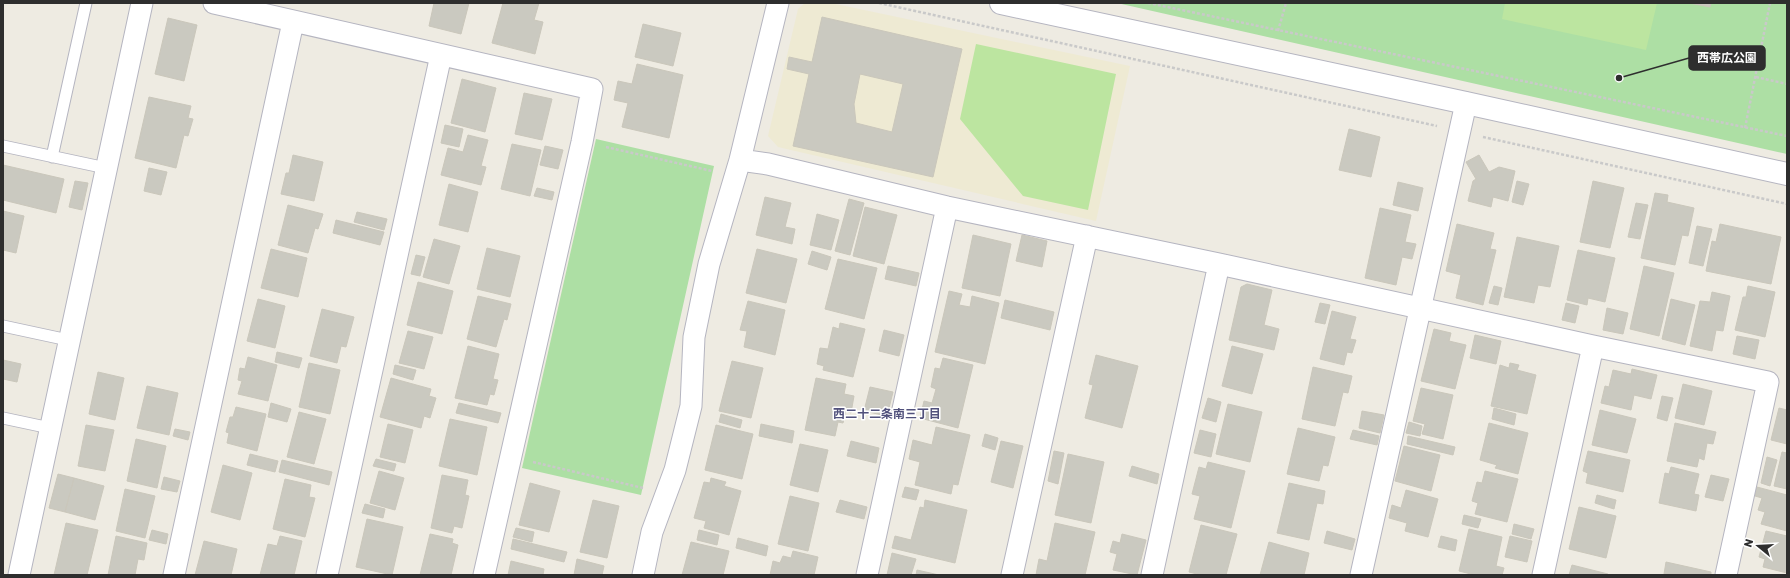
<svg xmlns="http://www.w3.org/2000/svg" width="1790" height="578" font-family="Rubik,'Noto Sans JP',sans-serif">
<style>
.education{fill:#eeead3}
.green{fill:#addfa4}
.pitch{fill:#bce5a0}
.building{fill:#cac9c0;stroke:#cac7bb;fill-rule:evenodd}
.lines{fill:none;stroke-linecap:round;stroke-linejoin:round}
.lane-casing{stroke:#b5b5c0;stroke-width:13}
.street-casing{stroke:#b5b5c0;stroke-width:23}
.secondary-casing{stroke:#b5b5c0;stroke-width:24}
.path{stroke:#c9c9c9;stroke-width:2.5;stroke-dasharray:3 2;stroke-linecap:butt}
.lane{stroke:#fff;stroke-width:11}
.street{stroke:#fff;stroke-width:21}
.secondary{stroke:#fff;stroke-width:22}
.labels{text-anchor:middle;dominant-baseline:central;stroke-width:3;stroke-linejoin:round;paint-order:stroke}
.neighbourhood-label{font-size:12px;font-weight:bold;fill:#51517c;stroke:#fff}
.leader{fill:none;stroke:#2e2e2e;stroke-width:1.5}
.callout-dot{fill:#2e2e2e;stroke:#fff;stroke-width:1.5}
.callout{fill:#2e2e2e;stroke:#2e2e2e;stroke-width:1.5}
.callout-label{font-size:12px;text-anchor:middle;font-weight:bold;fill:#fff}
</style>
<rect width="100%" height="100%" fill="#eeebe2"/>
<path class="education" d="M805,3H831L1130,66L1096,221L778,147L768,136L798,9Z"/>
<path class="green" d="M1117,3H1787V154Z
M596,139L714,166L641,495L522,468Z"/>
<path class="pitch" d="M1505,3H1657L1646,50L1502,19Z
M976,44L1116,74L1088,210L1023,196L960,119Z"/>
<path class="building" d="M434,3H469L461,34L429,26Z
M503,3H539L534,20L543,22L535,54L492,43Z
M1689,3H1711L1710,7Z
M822,17L962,49L933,177L793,146L809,74L787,69L789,57L812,62ZM860,74L903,84L892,132L856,123L854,104Z
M168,18L197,25L184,81L155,74Z
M643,24L681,33L673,66L635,57Z
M637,64L683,75L669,138L622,127L628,103L614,100L618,81L632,84Z
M462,79L496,88L485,132L451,123Z
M524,93L552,99L542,140L515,134Z
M149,97L191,106L188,118L193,119L188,136L184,135L176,168L135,158Z
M445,125L463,129L459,147L441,143Z
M1349,129L1380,137L1371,177L1339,170Z
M468,135L488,140L481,166L486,167L481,185L441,175L448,148L463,152Z
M512,144L541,150L530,196L501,189Z
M545,146L563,150L558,169L540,165Z
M293,155L323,162L314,201L281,194L286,173H289Z
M1479,155L1489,172L1499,167L1515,171L1508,201L1493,197L1491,207L1468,201L1473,181L1476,179L1466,162Z
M3,165L64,179L56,213L3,200Z
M149,168L167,172L161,195L144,191Z
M75,181L88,183L82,210L69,207Z
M1517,181L1529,184L1523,205L1512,202Z
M1593,181L1624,188L1610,248L1580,242Z
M1398,182L1423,188L1418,211L1393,205Z
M449,184L478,192L468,232L439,225Z
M537,188L554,192L552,200L534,196Z
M1655,193L1668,195L1667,202L1694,208L1688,236L1682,235L1675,265L1641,258Z
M765,197L791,203L785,227L795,229L792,244L756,235Z
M849,199L864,203L850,255L835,251Z
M1636,203L1648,205L1640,239L1628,237Z
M288,205L323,214L318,229L315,228L308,253L278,245Z
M865,207L897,215L884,264L853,256Z
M1380,208L1411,215L1405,242L1416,244L1412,259L1402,257L1396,285L1365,278Z
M3,211L24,216L16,253L3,250Z
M357,212L387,219L384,230L354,222Z
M817,214L839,220L831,250L810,245Z
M336,220L384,232L380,245L333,233Z
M1457,224L1494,233L1490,249L1496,250L1483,305L1456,298L1461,275L1446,271Z
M1720,224L1781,237L1771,284L1706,271L1712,241L1716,242Z
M1697,226L1712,229L1703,266L1689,263Z
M973,235L1011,244L1000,296L962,288Z
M1022,235L1047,241L1042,267L1016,261Z
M1517,237L1559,246L1550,287L1538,285L1534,303L1504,297Z
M434,239L460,246L449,284L423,277Z
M487,248L520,256L510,297L477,289Z
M271,249L307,258L298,297L261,288Z
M757,249L797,259L786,303L746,293Z
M1578,250L1615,258L1605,302L1588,298L1587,305L1567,300Z
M812,251L831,257L827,270L808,264Z
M416,255L425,257L420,276L411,274Z
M838,259L877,268L864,319L825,309Z
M888,266L919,273L916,286L885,279Z
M1644,266L1674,273L1659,336L1630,329Z
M418,282L453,291L442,334L407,325Z
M1247,284L1272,290L1264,325L1279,329L1274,350L1229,340L1241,287Z
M1494,286L1502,288L1498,305L1489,303Z
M1748,286L1775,292L1765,337L1735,330L1743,297H1746Z
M949,291L962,294L959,305L970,307L972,296L999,303L985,364L935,352Z
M1712,292L1730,296L1723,331L1716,330L1712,351L1690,346L1700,301L1710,302Z
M478,296L511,304L507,320L504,319L496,347L467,339Z
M258,299L285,306L275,348L247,341Z
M1671,299L1695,305L1685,345L1662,339Z
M1005,300L1054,312L1050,330L1001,318Z
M748,301L785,310L775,355L744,347L747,331L740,330Z
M1320,303L1330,305L1325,324L1315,322Z
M1566,303L1579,306L1575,323L1562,320Z
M1607,308L1628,313L1623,334L1603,330Z
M322,309L354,317L346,347L341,346L337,363L310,356Z
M1332,311L1356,317L1350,339L1356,340L1352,353L1347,352L1344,365L1320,359Z
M840,323L865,329L853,377L823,370L824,366L817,364L820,348L828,349L833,327L839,329Z
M1434,329L1451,333L1449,341L1466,345L1455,389L1421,381Z
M884,330L904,335L899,356L879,351Z
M408,331L433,337L424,369L399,363Z
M1475,335L1501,341L1496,364L1470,358Z
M1737,336L1759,340L1755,359L1733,354Z
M468,346L499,354L493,379L498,380L494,395L490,394L487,405L455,398Z
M1232,346L1263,354L1252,394L1222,386Z
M277,352L302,358L299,368L275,362Z
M1096,355L1138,366L1122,428L1085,418L1093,385L1089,384Z
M248,357L277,365L268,401L238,394L242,381L238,380L240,368L245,369Z
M943,358L973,365L958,428L920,418L924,401L932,403L936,389L931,387L935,368L940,369Z
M3,360L21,364L17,382L3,379Z
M732,361L763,368L751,418L719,411Z
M309,363L340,370L330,414L299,407Z
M1510,363L1519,365L1517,370L1536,375L1527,414L1491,406L1500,365L1509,368Z
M395,365L416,370L413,380L393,374Z
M1313,367L1352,376L1348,393L1343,392L1335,426L1302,419Z
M1632,369L1657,375L1651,399L1634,395L1631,410L1601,403L1605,386L1609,387L1613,370L1631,374Z
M98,372L124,378L115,420L89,414Z
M391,378L431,389L429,396L436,398L430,418L424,416L421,428L380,417Z
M816,378L846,384L844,394L854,396L851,413L846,411L843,423L838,422L835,436L805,430Z
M1683,384L1712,391L1704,425L1675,418Z
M147,386L178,393L169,435L137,428Z
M870,387L893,392L887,416L864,411Z
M1421,388L1453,395L1443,439L1422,434L1425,424L1413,421Z
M1662,396L1673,398L1667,421L1657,418Z
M1208,398L1221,402L1216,422L1202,418Z
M271,403L291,409L287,422L268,417Z
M459,403L501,413L498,423L456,413Z
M1228,404L1262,412L1250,462L1216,454Z
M236,407L266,414L257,451L227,443L229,433L226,432L230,417H233Z
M1494,408L1516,414L1514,425L1492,419Z
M1779,408L1787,410V444L1771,440Z
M1600,410L1636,419L1627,453L1592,445Z
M1362,411L1384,415L1380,433L1359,428Z
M299,412L326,419L314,464L287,457Z
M721,414L742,420L740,428L719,422Z
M450,419L487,427L477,475L439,466Z
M1409,422L1422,426L1420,436L1406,433Z
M1489,423L1528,433L1518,474L1495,468L1497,465L1480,460Z
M1675,423L1716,432L1713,444L1707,443L1704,460L1699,458L1697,467L1667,461Z
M388,424L413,430L405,463L380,457Z
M761,424L794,431L792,443L759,436Z
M86,425L114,430L105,471L78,466Z
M716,425L753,434L742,479L705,470Z
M936,427L970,435L958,485L953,484L951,494L915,485L920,462L909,459L913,440L932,445Z
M1298,428L1335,437L1328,466L1323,465L1319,481L1287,474Z
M175,429L190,432L188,440L173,436Z
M1200,430L1216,434L1211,457L1194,453Z
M1353,430L1379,436L1377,445L1350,439Z
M985,434L998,438L995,450L982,446Z
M1408,436L1455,447L1453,455L1407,444Z
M136,439L166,446L157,488L127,481Z
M851,441L879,448L876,463L847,456Z
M1001,441L1023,446L1013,488L991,482Z
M800,444L828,450L818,492L790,485Z
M1404,446L1440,455L1431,491L1395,481Z
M1054,451L1064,453L1058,484L1048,481Z
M1588,451L1630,460L1623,492L1586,483L1588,473L1583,471Z
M1782,452L1787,453V489L1774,486Z
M250,454L278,461L275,472L247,465Z
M1068,454L1104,462L1091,523L1055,515Z
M1767,457L1777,460L1770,486L1761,483Z
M376,459L396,464L394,471L373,466Z
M282,460L332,472L329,485L279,472Z
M1208,462L1245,471L1231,528L1194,519L1200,496L1192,494L1199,467L1206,469Z
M223,465L252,473L240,520L211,512Z
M1132,466L1159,474L1157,484L1129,476Z
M1671,467L1699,474L1694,494L1699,495L1696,511L1659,503L1665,473L1669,474Z
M379,471L404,478L395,510L370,503Z
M1485,471L1518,479L1507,522L1475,514L1478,503L1472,501L1477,482L1482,483Z
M58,474L74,478L65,512L49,508Z
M442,475L468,480L465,495L469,496L462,528L454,526L452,533L431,528Z
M1711,475L1729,479L1723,501L1705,497Z
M164,477L180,481L177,492L161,489Z
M74,478L104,486L95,520L65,512Z
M711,478L726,482L724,486L741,491L729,535L704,528L706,521L694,518L704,482L710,483Z
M285,479L311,485L309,497L315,498L305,537L273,529Z
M530,483L560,491L549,532L519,525Z
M1289,483L1325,491L1323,504L1317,503L1309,540L1277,533Z
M905,487L919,490L916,500L902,497Z
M1757,487L1787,495V531L1761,524L1765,512L1758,510L1762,498L1755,496Z
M125,489L155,496L145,538L116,531Z
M1406,490L1438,499L1428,537L1405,531L1407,523L1389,518L1392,505L1401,508Z
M1597,495L1616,500L1614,509L1595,503Z
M790,496L819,503L808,551L778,544Z
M593,500L619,506L607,558L580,552Z
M840,500L867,507L864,519L836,512Z
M925,500L967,510L955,563L892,548L895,536L911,540L920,507L924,508Z
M365,504L385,509L383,518L362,513Z
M1579,507L1616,516L1606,558L1569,549Z
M1464,515L1481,519L1478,528L1462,524Z
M367,519L403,527L392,575L356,567Z
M66,523L98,530L87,575H54Z
M1055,523L1095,532L1085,575H1036L1039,559L1047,561Z
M1514,524L1534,529L1531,539L1512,534Z
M1201,525L1237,534L1226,575H1201L1189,572Z
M516,528L534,532L532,542L513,537Z
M1469,529L1502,537L1496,566L1504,568L1502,575H1475L1459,571Z
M152,530L168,534L166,544L149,540Z
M699,530L719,535L717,545L697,540Z
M1327,531L1355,539L1352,550L1324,543Z
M1766,531L1787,536V573L1763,567L1765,559L1759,557Z
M430,534L453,539L452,543L458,545L451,575H420Z
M1122,534L1146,540L1137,575L1113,570L1117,554L1110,552L1113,541L1120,543Z
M116,536L147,543L144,560L138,559L135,575H108Z
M280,536L302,541L294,575H260L268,544L277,546Z
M1441,536L1457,540L1455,551L1438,547Z
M1510,536L1532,541L1527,562L1505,557Z
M738,538L768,546L766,556L736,548Z
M513,539L567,552L564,562L511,549Z
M204,541L237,549L231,575H195Z
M691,542L729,551L723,575H682Z
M1269,542L1309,553L1304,575H1260Z
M793,551L818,557L814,575L807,573V575H770L773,561L780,563L783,556L791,558Z
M892,553L916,559L911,575H887Z
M577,559L604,566L602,575H574Z
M511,561L544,569L543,575H508Z
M1666,562L1711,572V575L1664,574Z
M1572,565L1608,574L1607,575H1569Z
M917,570L939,575H916Z"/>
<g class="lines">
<defs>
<path id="lane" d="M3,146L106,168
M52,157L86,3
M3,326L68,340
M3,418L50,428"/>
<path id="street" d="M214,3L592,89L582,142L484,575
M740,160L768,164L947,207L1219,264L1593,346L1768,382L1726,575
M19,575L142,3
M174,575L293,22
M327,575L441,55
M643,575L652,532L675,470L691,406L694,337L709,264L740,160L778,3
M867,575L947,207
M1012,575L1087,236
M1152,575L1219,264
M1361,575L1466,103
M1543,575L1593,346"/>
<path id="secondary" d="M1001,3L1466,103L1787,174"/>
</defs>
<use href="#lane" class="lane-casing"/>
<use href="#street" class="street-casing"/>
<use href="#secondary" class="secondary-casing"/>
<path class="path" d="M879,3L1437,126
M1148,3L1787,136
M1278,31L1286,3
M1756,77L1787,84
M1745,128L1770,3
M1483,137L1787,204
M606,147L712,171
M533,462L643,488"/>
<use href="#lane" class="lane"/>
<use href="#street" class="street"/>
<use href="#secondary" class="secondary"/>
</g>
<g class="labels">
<g class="neighbourhood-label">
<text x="887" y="414">西二十二条南三丁目</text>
</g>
</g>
<path class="leader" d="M1619 78L1689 58"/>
<circle class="callout-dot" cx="1619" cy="78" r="4"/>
<rect class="callout" x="1689" y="46" width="76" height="24" rx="4"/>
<g class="callout-label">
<text x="1727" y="62">西帯広公園</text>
</g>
<rect width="1790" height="578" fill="none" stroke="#2e2e2e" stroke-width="8"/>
<g transform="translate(1758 546) rotate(288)" stroke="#ffffff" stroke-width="3" paint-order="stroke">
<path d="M0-3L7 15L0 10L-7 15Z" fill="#2e2e2e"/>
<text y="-6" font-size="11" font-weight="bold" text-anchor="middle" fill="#2e2e2e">N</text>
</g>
</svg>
